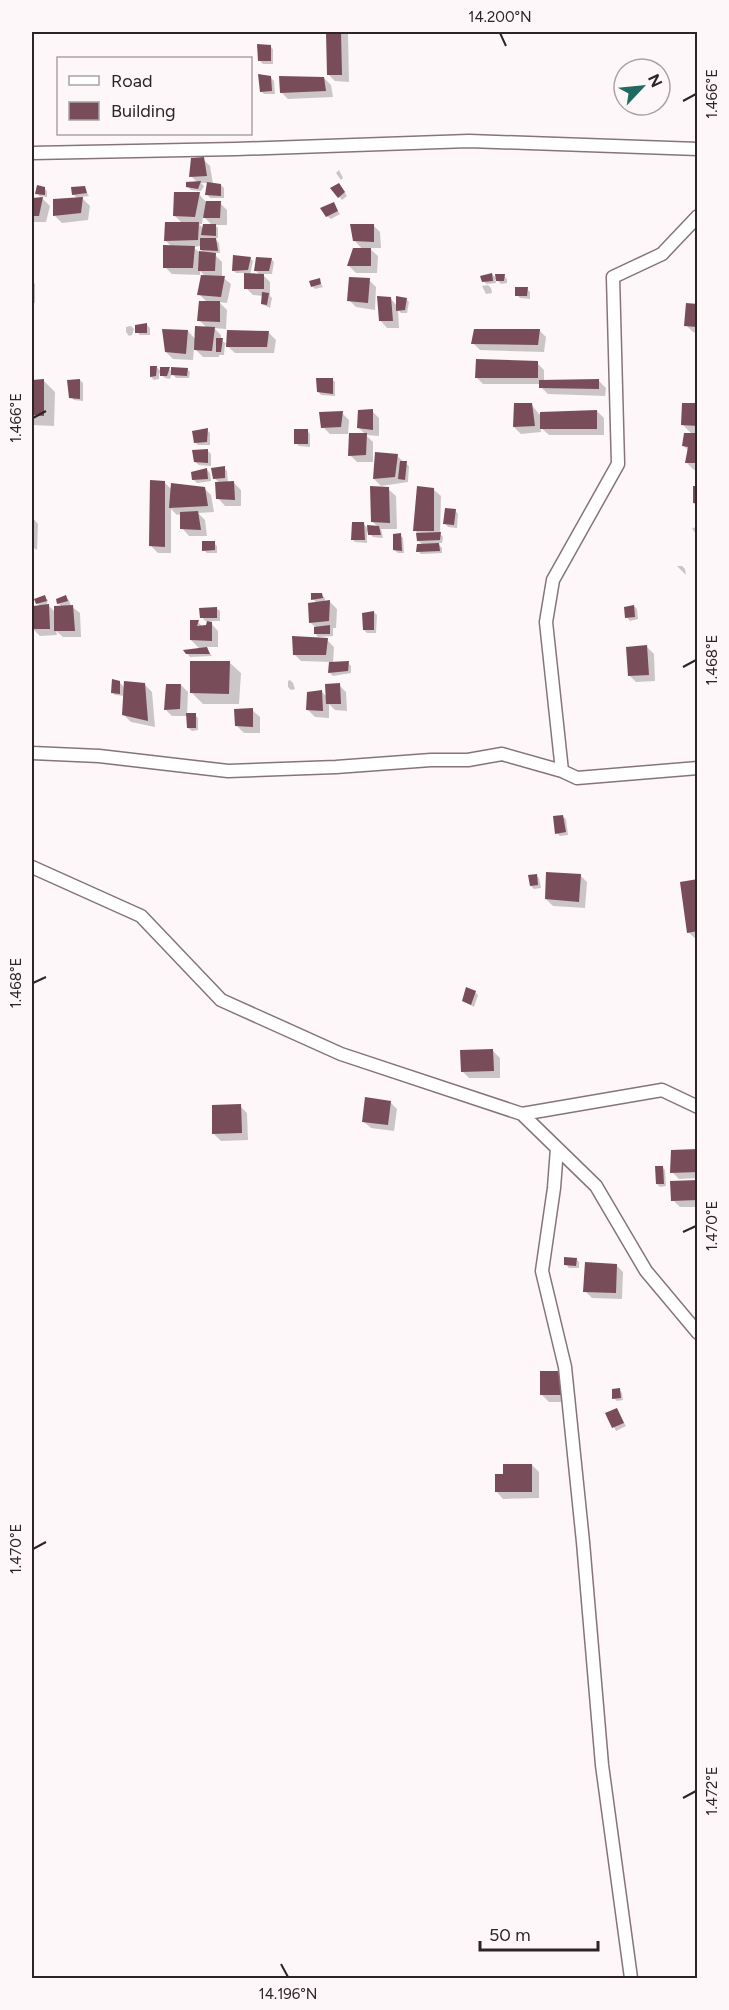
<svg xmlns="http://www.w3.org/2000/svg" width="729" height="2010" font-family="Figtree,sans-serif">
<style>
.shadow{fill:#0003;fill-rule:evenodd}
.building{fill:#784c58}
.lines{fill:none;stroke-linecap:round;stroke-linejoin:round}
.street-casing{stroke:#857579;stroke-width:15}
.street{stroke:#fff;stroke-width:12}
.ticks{fill:none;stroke:#2c2527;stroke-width:2}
.neatline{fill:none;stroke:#2c2527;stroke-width:2}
.ticks-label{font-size:15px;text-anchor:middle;fill:#2c2527}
</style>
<rect width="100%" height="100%" fill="#fef7f9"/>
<path class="shadow" d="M328,32H345L348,34L349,82L335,81L328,74Z
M270,46L273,49V64H263L260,61Z
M271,78L274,81L275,94H264L261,91Z
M324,78L331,85L333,97L288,99L281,92Z
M203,159L210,166L213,184L221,185L224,188V198H210L207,194L209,183H201L204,186L201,191L191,190L188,187L198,183L191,176Z
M339,170L343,178L341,180L336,173Z
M44,188L47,191V197L40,196L50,206L46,222H32V199H42L37,193Z
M84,188L89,196L81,197L90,206L88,220L62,223L55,216L78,199L73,194Z
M342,188L347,196L342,200L332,189Z
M199,194L206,202L220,203L227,210V225H215L218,228V238H214L219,243L220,253H213L222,262V277L231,284L227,303L219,302L227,310L226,329L214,328L221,335V340L228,345L269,333L276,340L274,353H235L225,344L224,355H219V357H203L194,348L193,360L173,359L166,352L188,331L196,340L207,328L199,320L208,303L199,294L206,277L200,271V275L172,274L165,267L172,247L165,240L182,223L174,215ZM203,216L212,225L204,229L199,224H202ZM201,246V250L205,254L200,253L193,247Z
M333,204L340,214L331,219L327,216Z
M373,225L380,232L381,248H369L378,256L377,273H356L349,266L355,250H363L354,240Z
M250,258L253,261L250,275H260L255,270L271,259L274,262L272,274H262L270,282V296L272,298L270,308L262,304L263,296L253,295L246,288V273H236L233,270Z
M492,274L498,280L504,276L507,279V283L501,284L495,278L496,283L487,284L491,288L492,293L486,294L482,286L488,285L483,281Z
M319,280L323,287L315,289L312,286Z
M369,280L376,287L375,310L356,307L349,300Z
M32,281L35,284V303H32Z
M527,289L530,292V299L520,298L517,295Z
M391,299L397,306L406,299L409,302L407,313H401L398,310L399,328H387L380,320Z
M698,306V333L693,332L686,325Z
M147,325L150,328V335H140L137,332Z
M131,326L134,329L132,335L129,336L126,332V327Z
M539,330L546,337L544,352L480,350L473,343Z
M537,363L544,370V382L599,381L606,388L605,396L548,394L541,387V384H483L476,377Z
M157,367L161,372L169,369L173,372L187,369L190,372L189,378H176L172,373L170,379L165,378L159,373V379L154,380L151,377Z
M332,379L335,382V396L321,395L318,391Z
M80,380L83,383V401L74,400L71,397Z
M32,381H44L55,392L54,426L32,425Z
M531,404L539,414L597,411L604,418V435H549L540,427L541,432L521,434L514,427Z
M698,405V470H694L687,463L689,451L684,446L693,435L683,425Z
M372,411L379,418V436L366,435L373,442V462H357L350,455L365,434L358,427Z
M342,413L349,420L348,434H330L323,427Z
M207,430L210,433V445H198L195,442Z
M307,430L310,434V447L299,446L296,443Z
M208,451L211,454V466L199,465L195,462Z
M397,456L409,466L408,482L381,486L374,479Z
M224,468L227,471L228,483H234L241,490V506H225L218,498L220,483L214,478Z
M207,470L210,473L211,481L197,483L193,479Z
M164,482L172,490L204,488L211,495L214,512L198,513L205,520L207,536H189L182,528L181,514L177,515L171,509V553H158L151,546Z
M388,489L396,496L397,529H381L383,538L373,537L367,531V543L355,542L352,539L363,523L369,530L378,527L373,522Z
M433,489L441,496L440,534L443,537L442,543H437L442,548V553L421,554L418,551L424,546L418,540L417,533L415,530Z
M455,510L458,514L457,528L448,527L445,523Z
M32,517L38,524L37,550L32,547Z
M698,527V536H697L692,528Z
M400,535L403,538L404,553H398L394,550Z
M214,543L217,546V553H207L204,550Z
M677,566H682L685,569L686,575Z
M322,595L325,598V602H330L337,609L336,628H333V636L318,637L315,633V627L310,622L317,603L313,599Z
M44,597L48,600L47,604L55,612L62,607L58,603L66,597L69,600L71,606L80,613L81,637H63L56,631L57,635L40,636L34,630V634H32V609L34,612L41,607L37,603Z
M634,606L637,609L638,619L630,621L627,617Z
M216,608L220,611V621H205L202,617Z
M374,612L377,615L376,633H367L364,630Z
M209,621L218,631V647H205L212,656L190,657L187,653L200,649L191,640L198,622L203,627H207Z
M327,640L334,647L333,663H348L351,666V673L333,676L330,673L331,662L301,661L294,654Z
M647,647L654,654L655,681L636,682L629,675Z
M230,663L241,673L239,704H203L192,693Z
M290,680L293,683L295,689L291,690L288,687V681Z
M119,682L125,688L145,685L152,692L155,727L131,722L124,715L125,696L115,695L112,692Z
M181,685L188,692L187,715H195L198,718V730L192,731L188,728V716H172L165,709Z
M339,685L346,692L347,711L335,710L329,704V718L315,717L308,710L322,692L328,698Z
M252,710L260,717V733H244L237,726Z
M562,816L566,819L568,835L560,836L557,833Z
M536,875L539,878L541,888L534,889L531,886Z
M580,875L587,882L585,908L553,906L546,899Z
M698,881V941L688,932Z
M475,992L478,995L474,1007L463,1001Z
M493,1051L500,1058V1078H469L462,1071Z
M390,1102L397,1109L394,1131L371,1128L363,1121Z
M240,1106L247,1113L248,1140L221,1141L214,1134Z
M698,1151V1178L679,1179L672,1172Z
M662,1167L665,1170L666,1186L660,1187L657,1184Z
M698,1181V1207H680L673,1200Z
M576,1259L579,1262V1268H569L566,1264Z
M616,1265L623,1272L622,1299L592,1298L585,1291Z
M560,1372L567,1402H549L542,1395Z
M619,1390L622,1393L623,1400L617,1401L614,1398Z
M617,1410L626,1426L616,1431L607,1414Z
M532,1465L539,1472V1498L503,1499L496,1491L504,1476Z"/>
<path class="building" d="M326,32H341L342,75H327Z
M257,44L271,45V61H258Z
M258,74L271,76L272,91L260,92Z
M279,76L324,77L326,91L280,93Z
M204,157L207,176L189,177L191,158Z
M201,181L198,189L186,187V182Z
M207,182L221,184V196L205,195Z
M339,183L345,192L338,198L330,188Z
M37,185L45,187V195L35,194Z
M85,186L87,193L72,195L71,187Z
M174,192H200L195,217L173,216Z
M43,197L39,216H32V198Z
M83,197L81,213L53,216V199Z
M206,201H221L220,218H203Z
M334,202L338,211L326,217L320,208Z
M165,222H199L198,240L164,241Z
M203,224H216V236L201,235Z
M350,224H374V242L353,241Z
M200,238H216L218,251L200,250Z
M163,245L195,246L193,268H163Z
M353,248H371V266H347Z
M199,251L216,253L215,271H198Z
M233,255L251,257L248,270L232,271Z
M256,257L272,258L269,271H254Z
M244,273L264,274V289H244Z
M492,273L493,281L482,282L480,276Z
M495,274H505L504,281H496Z
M201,275L225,276L221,297L197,295Z
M349,277L370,278L368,303L347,301Z
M320,278L321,284L311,287L309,281Z
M515,287H528L527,296H515Z
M262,292L269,293L267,305L261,304Z
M377,296L391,297L393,321H379Z
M396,296L407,298L405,310L396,311Z
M199,301H220V322L197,321Z
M686,303L698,304V327L684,326Z
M147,323V333H135V325Z
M195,326L215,327L212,351L194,350Z
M162,329L188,330L186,354L165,352Z
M474,329H540L538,345L471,344Z
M227,330L269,331L267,347H226Z
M216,338H223L221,352H216Z
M476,359L538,361V378H475Z
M150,366H157L156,376L150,377Z
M160,367H170L167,376H160Z
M171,367L188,368L187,376L171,375Z
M316,378H333V394L317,392Z
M44,379V416L32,415V380Z
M80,379V399L69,398L67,380Z
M599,379V389L539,388V380Z
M514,403H532L535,426L513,427Z
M682,403H698V426L681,425Z
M373,409V430L357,428L358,410Z
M597,410V429H540V412Z
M343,411L341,427L321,428L319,412Z
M208,428L207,442L194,443L192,431Z
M294,429H308V444H294Z
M349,433H367L366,455L348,456Z
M684,433H698V463H685L688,447L682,446Z
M208,449V463L194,462L192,450Z
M375,452L398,454L395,477L373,479Z
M400,461H407L405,480L398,479Z
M225,466V478L213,479L211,468Z
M207,468L208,479L192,480L191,472Z
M150,480L165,481V547L149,546Z
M234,481L235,500L216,499L215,482Z
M171,483L205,487L208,506L169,508Z
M370,486L389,487L390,523L371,522Z
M417,486L434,488V531H413Z
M693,486H698V504L693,503Z
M445,508L456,509L454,525L443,524Z
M198,511L201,530L180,529V512Z
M352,522H364L365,540H351Z
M367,525L379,526L381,535H368Z
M441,532L440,540L417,541L416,533Z
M401,533L402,551L393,550V534Z
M202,541H215V550L202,551Z
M439,543L440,551L416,552L417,544Z
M311,593H322L323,598L311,600Z
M45,595L47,601L36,604L34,599Z
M66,595L68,601L57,604L56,599Z
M330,600L329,621L309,623L308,603Z
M49,604L50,629H32L33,606Z
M73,605L75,631H54V606Z
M634,605L635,617L625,618L624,607Z
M217,607V618H200L199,608Z
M374,611V630H363L362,613Z
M190,620H199L197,626L206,625L207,621L212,622V641L190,640Z
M330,625V634H314V627Z
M292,636L328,638L326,655H293Z
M647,645L649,675L628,676L626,647Z
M207,647L210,654H186L183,650Z
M190,661H230L229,694L190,693Z
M349,661L348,671L328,673L329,662Z
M112,679L120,681V694L111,693Z
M124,681L145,683L148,721L122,715Z
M340,683L341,704H326L325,684Z
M166,684H181L180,709L164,710Z
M322,690L323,711L306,710L307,692Z
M253,708V727L235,726L234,709Z
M186,713H196V728H187Z
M563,815L566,832L555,834L553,816Z
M546,872L581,874L579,902L545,899Z
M537,874L538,885L530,886L528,875Z
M698,879V931L687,933L680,882Z
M466,987L476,991L471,1005L462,1001Z
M493,1049L494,1071L461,1072L460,1050Z
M365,1097L391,1101L388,1125L362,1122Z
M241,1104L242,1133L212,1134V1105Z
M698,1149V1172L670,1173L671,1150Z
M655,1166H663L664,1184H656Z
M698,1180V1200L671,1201L670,1181Z
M564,1257L577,1258L576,1266L564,1265Z
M585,1262L617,1264L616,1293L583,1292Z
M540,1371H561V1395H540Z
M620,1388L621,1398L612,1399V1389Z
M617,1408L624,1423L612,1428L605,1413Z
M503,1464H532V1492H495V1474H503Z"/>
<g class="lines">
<defs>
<path id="street" d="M32,153L236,149L469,141L698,149
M32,753L99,756L228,771L336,767L431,760H468L502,754L562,771L577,778L698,768
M562,771L546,622L553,580L618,464L613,277L662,254L698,216
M32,867L141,916L221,1000L341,1054L522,1114L596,1186L646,1271L698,1333
M522,1114L662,1090L698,1107
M557,1148L554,1188L542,1271L565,1367L583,1542L602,1765L631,1978"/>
</defs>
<use href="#street" class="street-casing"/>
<use href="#street" class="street"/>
</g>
<path class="ticks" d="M500,33L506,46M683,101L696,94M33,418L46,411M683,667L696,660M33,983L46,977M683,1232L696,1226M33,1549L46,1542M683,1798L696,1791M281,1964L288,1977"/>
<rect width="729" height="2010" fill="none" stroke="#fef7f9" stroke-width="66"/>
<rect x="57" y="57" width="195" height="78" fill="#fef7f9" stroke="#aaa3a5" stroke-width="1.5"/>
<rect x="69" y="76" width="30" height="9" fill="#ffffff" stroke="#aaa3a5" stroke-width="1.5"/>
<text x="111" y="87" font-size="18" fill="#2c2527">Road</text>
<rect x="69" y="102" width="30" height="18" fill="#784c58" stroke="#aaa3a5" stroke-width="1.5"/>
<text x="111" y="117" font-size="18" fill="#2c2527">Building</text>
<g transform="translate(642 87) rotate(64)"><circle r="28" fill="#fef7f9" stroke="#aaa3a5" stroke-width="1.5"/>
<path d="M0-4.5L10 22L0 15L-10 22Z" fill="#206a62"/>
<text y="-9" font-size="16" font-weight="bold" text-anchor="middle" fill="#2c2527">N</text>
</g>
<path d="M480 1941v9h118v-9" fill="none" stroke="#2c2527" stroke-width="3"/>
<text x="489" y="1941" font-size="18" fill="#2c2527" stroke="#fef7f9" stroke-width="4.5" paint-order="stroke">50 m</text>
<rect x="33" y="33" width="663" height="1944" class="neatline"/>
<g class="ticks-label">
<text x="500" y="22">14.200°N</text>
<text transform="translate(712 94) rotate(-90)" y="5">1.466°E</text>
<text transform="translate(16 418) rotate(-90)" y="5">1.466°E</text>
<text transform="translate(712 660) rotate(-90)" y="5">1.468°E</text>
<text transform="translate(16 983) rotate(-90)" y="5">1.468°E</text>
<text transform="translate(712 1226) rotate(-90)" y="5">1.470°E</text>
<text transform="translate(16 1549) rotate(-90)" y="5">1.470°E</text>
<text transform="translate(712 1791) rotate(-90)" y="5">1.472°E</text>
<text x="288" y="1999">14.196°N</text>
</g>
</svg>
